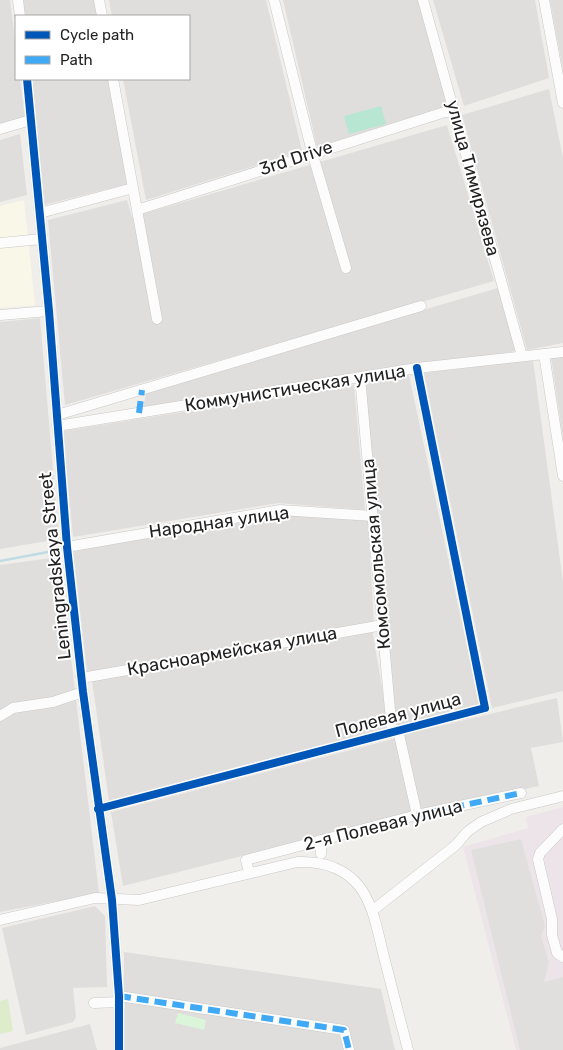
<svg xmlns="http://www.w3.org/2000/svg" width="563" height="1050" font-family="Rubik,sans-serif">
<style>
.residential{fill:#dfdedc}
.industrial{fill:#ede4e9}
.education{fill:#f8f7e8}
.grass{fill:#ddeccb}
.park{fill:#daf5da}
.pitch{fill:#b7e6d2}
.parking{fill:#e0dfde}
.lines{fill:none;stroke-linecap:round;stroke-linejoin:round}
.stream{stroke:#bfdbe3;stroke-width:2.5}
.minor-casing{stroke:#c9c8c7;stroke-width:11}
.minor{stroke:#fdfcfc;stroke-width:10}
.quiet{stroke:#3fa9f5;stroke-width:6;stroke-dasharray:12 6;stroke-linecap:butt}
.cycleway-casing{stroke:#fff;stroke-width:11}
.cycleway{stroke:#0057b8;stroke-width:8}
.labels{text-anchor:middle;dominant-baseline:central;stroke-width:4;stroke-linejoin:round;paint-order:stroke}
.street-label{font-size:18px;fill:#222;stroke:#fff}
</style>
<rect width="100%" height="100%" fill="#f0eeeb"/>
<path class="residential" d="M0,0H10L16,49V79H20L25,119L0,126Z
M21,0H95L98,16H23Z
M109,0H266L302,151L146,200L123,79H189V16H112Z
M283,0H420L450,105L317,147Z
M433,0H535L549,78L464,106Z
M550,0H563V70Z
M30,79H109L127,184L44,205Z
M549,89L563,158V343L527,350L462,115Z
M447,125L494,281L65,405L48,220L127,200L132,217Z
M20,134L27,195L0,202V140Z
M498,288L516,351L142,410L147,391Z
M40,318L59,539L0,549V322Z
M551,357H563V438Z
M533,360L563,582V691L492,708L424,373Z
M409,375L480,708L395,728L388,627L364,380Z
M354,385L365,510L278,503L73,537L63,431Z
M281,515L368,519L374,624L87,672L73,549Z
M59,557L99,893L0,912V565Z
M372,629L389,728L109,801L92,680Z
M557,698L563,742L531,748L539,786L419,813L401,735Z
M397,738L413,815L353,828L123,886L111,812Z
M95,906L105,916L107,987L73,988L76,1017L73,1022L26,1035L2,928Z
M124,952L381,989L395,1050H124Z
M90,1024L97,1050H0V1048Z"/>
<path class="industrial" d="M563,807V1050H516L463,847L528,828L526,817Z"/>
<path class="education" d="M24,200L35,305L0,308V206Z"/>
<path class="grass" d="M8,999L13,1031L0,1034V1001Z"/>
<path class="park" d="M178,1013L206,1020L204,1030L175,1023Z"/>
<path class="pitch" d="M381,106L386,124L349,134L344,116Z"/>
<path class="parking" d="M521,839L545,926L541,936L549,962L544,982L563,977V1050H520L471,850Z"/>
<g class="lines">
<path class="stream" d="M0,561L64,549"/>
<defs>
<path id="minor" d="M18,0L20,16
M99,0L102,16
M274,0L312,152L346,268
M423,0L522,356
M544,0L563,103
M27,79L49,311L67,547L83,692L112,900L119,996V1050
M113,79L157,319
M0,129L31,120
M137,210L445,112H455
M40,213L133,188
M0,243L42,239
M0,315L49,311
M544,354L563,476
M360,377L392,732
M57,415L421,306
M57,426L417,368L563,352
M67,547L280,510L373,516
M82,678L383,625
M0,716L13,708L53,702L83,692
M398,730L417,815
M98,809L485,708L417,368
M563,829L540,853L538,859L552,919V935L557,953L563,957
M321,840V854
M249,872L246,860L417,815L521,793
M372,911L456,845L467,832L481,822L511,809L563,796
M0,920L95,898L139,900L297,862C321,861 343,866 359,886C374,905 378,934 384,957C392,988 400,1019 408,1050
M119,996L344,1030L349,1050
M94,1003L119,1002"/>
</defs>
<use href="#minor" class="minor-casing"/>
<use href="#minor" class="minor"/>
<path class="quiet" d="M139,413L142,390
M417,815L521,793
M119,996L344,1030L349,1050"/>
<defs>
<path id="cycleway" d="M27,79L49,311L67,547L83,692L112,900L119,996V1050
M98,809L485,708L417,368"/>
</defs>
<use href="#cycleway" class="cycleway-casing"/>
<use href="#cycleway" class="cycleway"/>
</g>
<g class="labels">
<g class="street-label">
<text transform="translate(296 158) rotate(-18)">3rd Drive</text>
<text transform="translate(473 178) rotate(75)">улица Тимирязева</text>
<text transform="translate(295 388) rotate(-9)">Коммунистическая улица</text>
<text transform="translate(219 522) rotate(-8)">Народная улица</text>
<text transform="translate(376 554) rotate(-95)">Комсомольская улица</text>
<text transform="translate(55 566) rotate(-96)">Leningradskaya Street</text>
<text transform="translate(232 651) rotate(-10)">Красноармейская улица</text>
<text transform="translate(398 715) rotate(-15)">Полевая улица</text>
<text transform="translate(383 825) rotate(-14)">2-я Полевая улица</text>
</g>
</g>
<rect x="15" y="15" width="175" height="65" fill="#ffffff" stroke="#a7a7a7"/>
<rect x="25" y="31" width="25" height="8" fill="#0057b8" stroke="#a7a7a7"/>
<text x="60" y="40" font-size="15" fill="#222222">Cycle path</text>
<rect x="25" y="56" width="25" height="8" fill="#3fa9f5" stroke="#a7a7a7"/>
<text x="60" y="65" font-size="15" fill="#222222">Path</text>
</svg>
